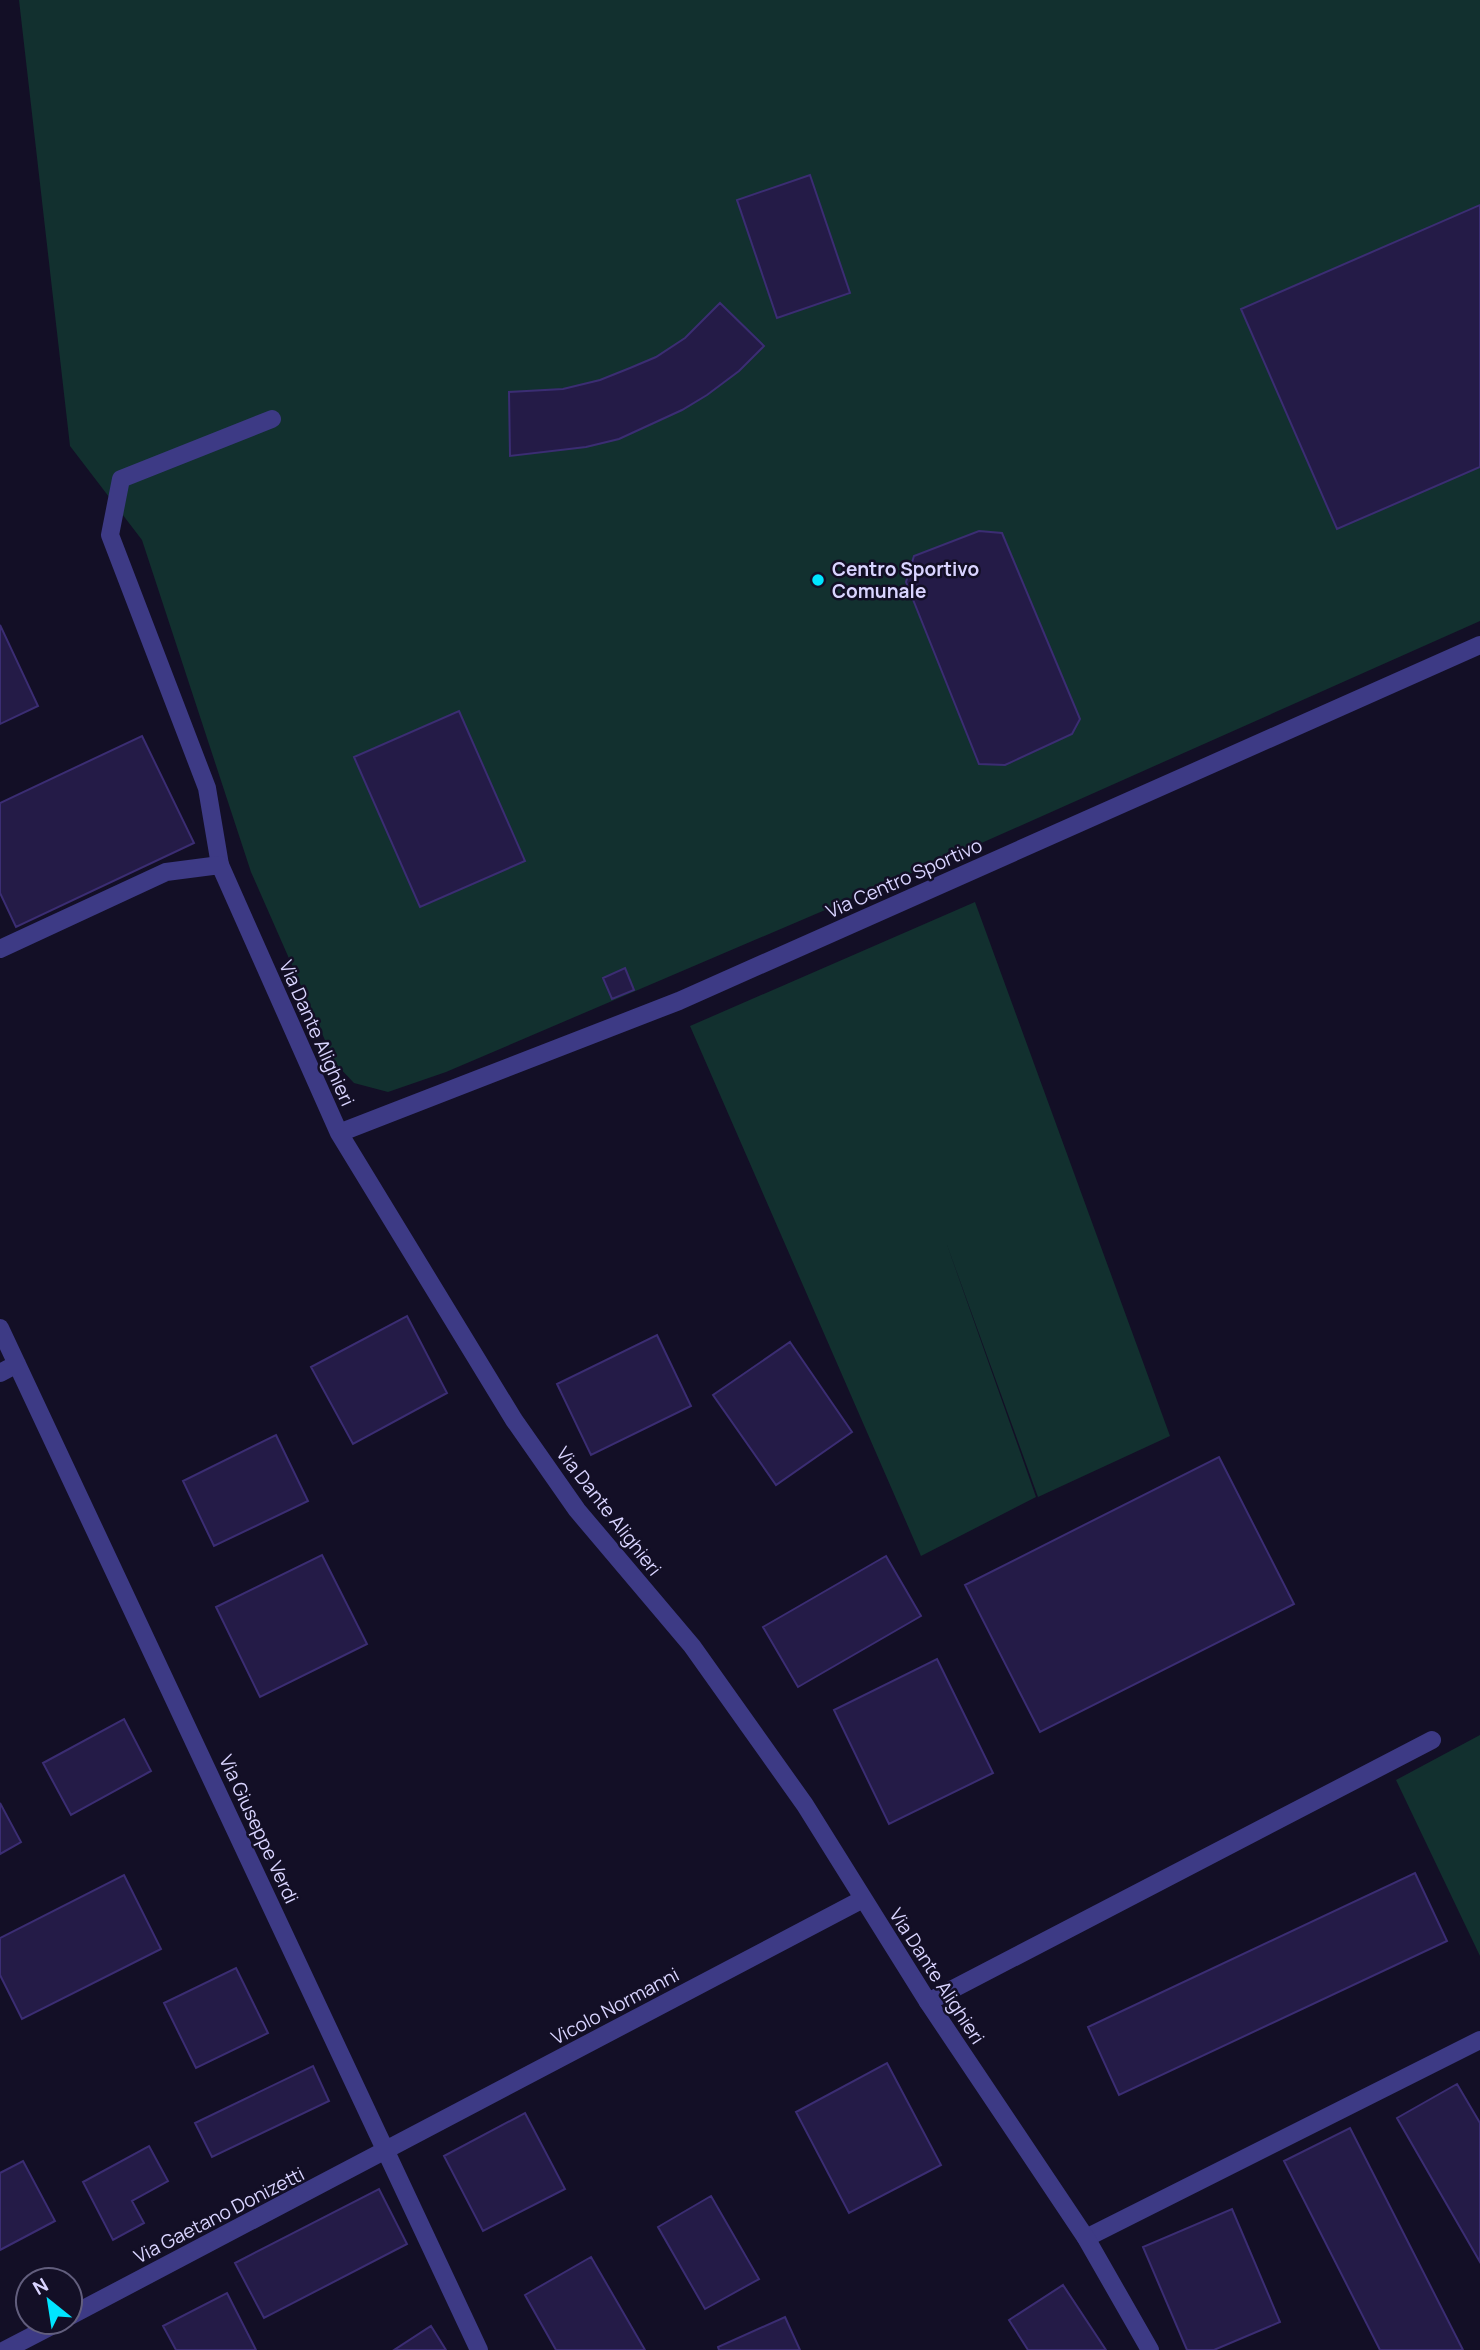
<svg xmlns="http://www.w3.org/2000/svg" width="1480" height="2350" font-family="Manrope,sans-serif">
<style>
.green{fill:#12302f}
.building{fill:#241b47;stroke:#3b2d73;stroke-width:2}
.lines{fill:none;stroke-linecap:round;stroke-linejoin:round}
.lane{stroke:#3d3a85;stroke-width:18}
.street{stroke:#3d3a85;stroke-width:18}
.poi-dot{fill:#00e5ff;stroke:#130f26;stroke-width:2.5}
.labels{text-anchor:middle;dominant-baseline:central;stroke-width:5;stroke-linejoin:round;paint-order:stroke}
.poi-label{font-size:19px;font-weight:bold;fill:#d9d4ff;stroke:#130f26;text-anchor:start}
.street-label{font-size:19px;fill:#d9d4ff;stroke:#130f26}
</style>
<rect width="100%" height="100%" fill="#130f26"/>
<path class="green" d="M19,0H1480V621L977,845L446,1072L388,1092L354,1083L335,1063L251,872L142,540L70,446Z
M975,902L1170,1436L1038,1497L946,1242L1036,1497L921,1556L690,1026Z
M1480,1735V1956L1396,1780Z"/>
<path class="building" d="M810,175L850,293L777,318L737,200Z
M1480,205V467L1337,529L1241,309Z
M720,303L764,346L739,371L707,395L682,410L619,439L586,447L510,456L509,392L563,389L600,380L630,368L656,357L685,338Z
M979,531L1002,533L1080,719L1072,734L1005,765L979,764L906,582L914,556Z
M0,625L38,706L0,724Z
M459,711L525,861L420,907L354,757Z
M142,736L194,843L16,927L0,893V803Z
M625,968L634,990L612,999L603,978Z
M407,1316L447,1393L353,1444L311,1367Z
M657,1335L691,1406L591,1455L557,1384Z
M790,1342L852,1432L776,1485L713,1395Z
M276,1435L308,1501L214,1546L183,1481Z
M1219,1457L1294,1604L1040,1732L965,1585Z
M322,1555L367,1644L260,1697L216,1607Z
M886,1556L921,1616L798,1687L763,1627Z
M937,1659L993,1773L889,1824L834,1710Z
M124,1719L151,1771L71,1815L43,1763Z
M0,1803L21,1842L0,1854Z
M1415,1873L1447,1941L1119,2095L1088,2027Z
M124,1875L161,1949L22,2019L0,1975V1938Z
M236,1968L268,2033L196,2068L164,2003Z
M887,2063L941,2165L849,2213L796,2112Z
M313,2066L329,2101L212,2157L195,2123Z
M1457,2084L1480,2123V2262L1397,2118Z
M525,2113L565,2189L483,2231L444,2156Z
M1350,2128L1463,2350H1380L1284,2161Z
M149,2146L168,2181L132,2201L144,2223L113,2240L83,2182Z
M23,2161L55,2221L0,2250V2173Z
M379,2189L407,2244L264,2318L235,2263Z
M711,2196L759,2279L705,2309L658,2227Z
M1232,2209L1280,2322L1214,2350H1187L1143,2247Z
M591,2257L645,2350H556L525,2295Z
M1063,2285L1106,2350H1028L1009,2320Z
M227,2293L256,2350H176L163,2326Z
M785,2317L800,2350H719L718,2347Z
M431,2326L446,2350H394Z"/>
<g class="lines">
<path class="lane" d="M220,865L207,788L110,535L121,479L272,419
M928,2002L1432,1740
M1086,2238L1480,2040"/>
<path class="street" d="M0,949L166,872L220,865L339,1133L514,1420L577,1510L692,1646L805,1805L928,2002L1086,2238L1150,2350
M339,1133L679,1001L1480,645
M0,1328L479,2350
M0,1373L17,1364
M70,2316L863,1899
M5,2350L59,2322"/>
</g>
<circle class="poi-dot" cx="818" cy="580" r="7"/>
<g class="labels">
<g class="poi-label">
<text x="832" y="569">Centro Sportivo<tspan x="832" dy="22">Comunale</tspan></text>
</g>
<g class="street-label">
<text transform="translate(904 878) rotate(-24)">Via Centro Sportivo</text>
<text transform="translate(317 1033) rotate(66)">Via Dante Alighieri</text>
<text transform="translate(609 1511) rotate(52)">Via Dante Alighieri</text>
<text transform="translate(259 1829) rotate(65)">Via Giuseppe Verdi</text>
<text transform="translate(937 1976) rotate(57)">Via Dante Alighieri</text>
<text transform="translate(615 2006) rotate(-28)">Vicolo Normanni</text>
<text transform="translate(219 2215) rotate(-27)">Via Gaetano Donizetti</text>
</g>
</g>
<g transform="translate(49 2301) rotate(330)"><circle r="33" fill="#130f26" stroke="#625e7d" stroke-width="2"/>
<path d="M0-5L12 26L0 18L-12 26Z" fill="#00e5ff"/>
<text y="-10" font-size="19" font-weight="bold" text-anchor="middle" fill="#d9d4ff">N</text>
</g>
</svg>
